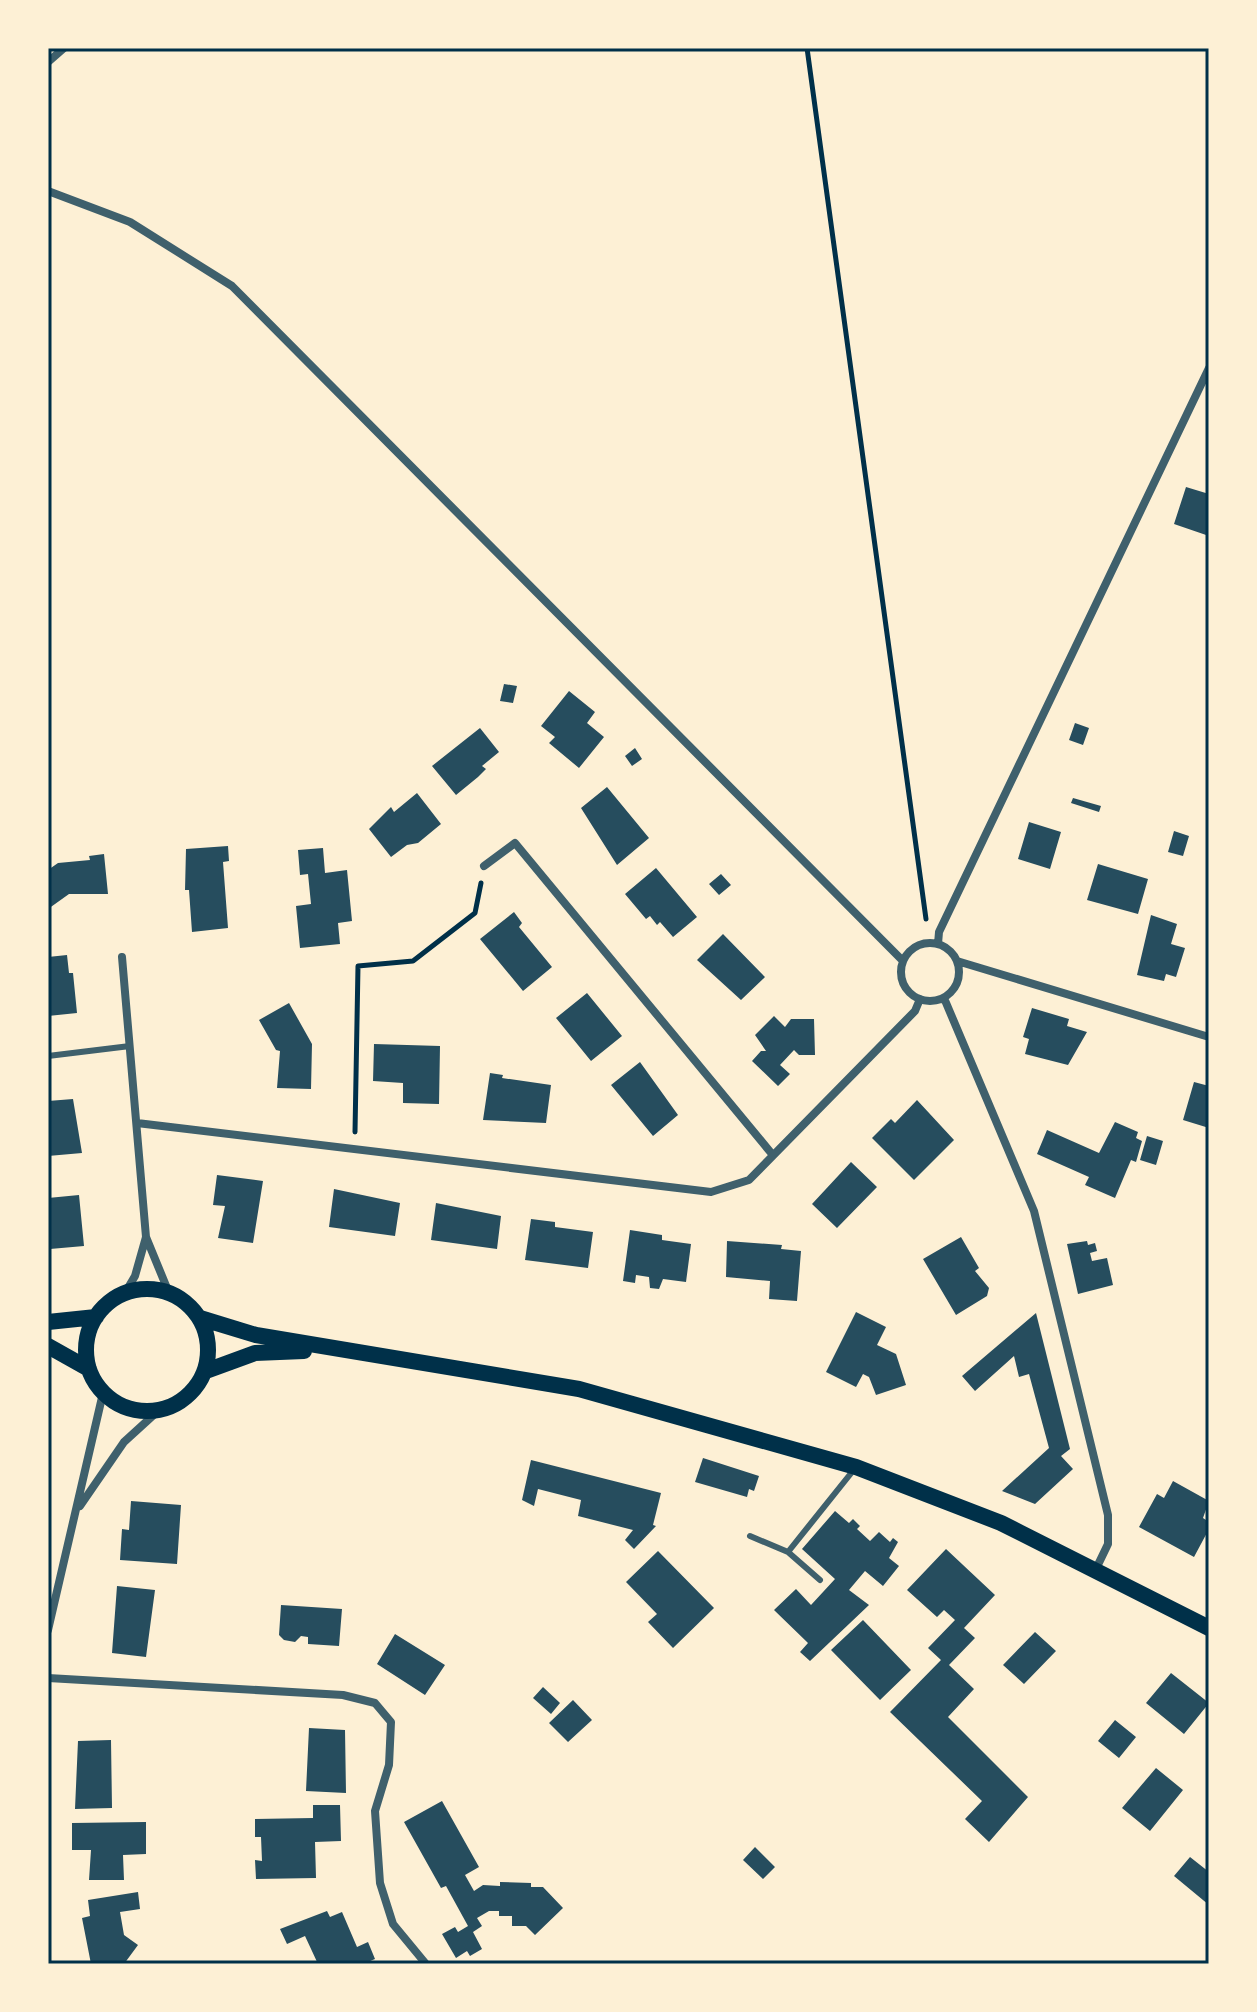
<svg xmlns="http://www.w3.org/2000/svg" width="1257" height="2012" font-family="Overpass,sans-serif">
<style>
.building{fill:#264d5e}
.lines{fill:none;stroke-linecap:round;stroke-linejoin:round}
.path{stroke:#003049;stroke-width:5}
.service{stroke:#3f606c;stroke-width:6}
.minor{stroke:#3f606c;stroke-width:8}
.secondary{stroke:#003049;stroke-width:16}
.neatline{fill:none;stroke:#003049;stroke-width:3}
</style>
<rect width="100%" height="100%" fill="#fdf0d5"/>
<path class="building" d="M1186,487L1209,494V536L1174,524Z
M504,684L517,686L513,703L500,701Z
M569,691L595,712L587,723L604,737L579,768L549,743L555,737L541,726Z
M1075,723L1089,728L1083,745L1069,740Z
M480,728L499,752L482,766L486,769L478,777L456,795L432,766Z
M635,748L642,759L632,766L625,756Z
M607,787L649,838L617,865L581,808Z
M417,793L441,824L418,843L407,845L391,857L369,829L391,807L394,812Z
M1073,798L1101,806L1099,812L1071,803Z
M1029,822L1061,832L1050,869L1018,859Z
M1174,831L1189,836L1183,856L1168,852Z
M228,846L229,861L223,862L228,928L192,932L189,890H185L186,849Z
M323,848L325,873L347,870L352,921L338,923L340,944L300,948L296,906L311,904L308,874L300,875L298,850Z
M104,854L108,894H69L48,909V870L58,863L90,860L89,856Z
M1098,864L1148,879L1138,914L1087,900Z
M656,868L697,917L673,937L660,922L657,925L650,916L646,919L625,894Z
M721,874L731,885L719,895L709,884Z
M514,912L522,923L519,927L552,967L523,991L480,939Z
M1151,915L1177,924L1171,944L1185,948L1176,977L1166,974L1164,981L1137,975Z
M723,934L765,977L741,1000L697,960Z
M67,955L69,973H73L77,1013L48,1016V957Z
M587,993L622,1036L591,1061L556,1018Z
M289,1003L312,1044L311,1089L277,1088L280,1051L276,1050L259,1020Z
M1032,1008L1069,1019L1067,1026L1087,1032L1068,1065L1025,1054L1029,1039L1023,1037Z
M774,1016L785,1027L791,1019H814L815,1055H799L794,1050L780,1065L790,1074L778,1086L752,1061L761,1051H766L755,1035Z
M374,1044L440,1046L439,1104L403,1103V1083L373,1081Z
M640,1062L678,1115L653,1136L611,1085Z
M490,1073L503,1075L502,1078L551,1085L546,1123L483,1120Z
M1194,1082L1209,1086V1128L1183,1120Z
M73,1099L82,1153L48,1156V1101Z
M917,1100L954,1140L914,1180L872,1138L891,1119L895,1123Z
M1115,1122L1138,1132L1136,1138L1142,1141L1136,1162L1131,1160L1115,1198L1085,1185L1089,1177L1037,1154L1047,1130L1099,1153Z
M1147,1136L1163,1141L1156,1165L1140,1160Z
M851,1162L877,1187L837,1228L812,1204Z
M217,1175L263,1181L253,1243L218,1238L225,1206L213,1205Z
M334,1189L400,1203L395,1236L329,1227Z
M79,1195L84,1246L50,1249L48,1198Z
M436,1203L501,1216L497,1249L431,1240Z
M531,1219L555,1222V1227L593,1232L588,1268L525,1260Z
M630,1230L662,1235V1240L691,1244L686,1282L663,1279L659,1289L650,1288L649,1277L636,1275L635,1283L623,1281Z
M961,1237L979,1268L975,1271L989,1288L987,1296L956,1315L923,1259Z
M727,1241L782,1245L781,1249L801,1251L797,1301L769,1299L770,1281L726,1277Z
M1087,1241L1088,1245L1095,1243L1097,1251L1090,1253L1092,1261L1107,1258L1113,1285L1078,1294L1067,1244Z
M856,1312L886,1327L877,1345L896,1354L906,1385L876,1395L869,1377L863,1374L856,1387L826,1372Z
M1036,1313L1070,1449L1061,1456L1073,1469L1035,1504L1002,1491L1049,1448L1029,1374L1019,1377L1014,1356L975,1391L962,1376Z
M703,1458L759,1476L754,1491L749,1489L747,1497L695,1482Z
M531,1460L661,1493L653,1525L656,1526L634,1549L625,1540L633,1530L578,1516L581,1500L538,1489L534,1506L522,1500Z
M1173,1481L1209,1501L1203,1518L1209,1522V1529L1194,1557L1139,1527L1157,1494L1164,1498Z
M131,1501L181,1505L177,1564L120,1560L122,1529L129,1530Z
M835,1511L849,1523L853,1519L860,1526L857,1529L870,1541L879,1532L890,1542L893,1538L898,1542L889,1558L899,1566L883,1586L865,1571L849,1590L869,1605L810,1661L800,1652L808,1643L774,1610L796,1589L811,1605L835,1579L802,1549Z
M946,1549L995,1595L964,1628L975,1638L949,1665L974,1689L948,1717L1028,1797L989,1842L965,1819L982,1801L890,1712L941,1660L928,1648L955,1620L944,1610L937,1617L907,1590Z
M658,1551L714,1608L673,1648L648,1622L657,1614L626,1582Z
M117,1586L155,1590L146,1657L112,1653Z
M281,1605L342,1609L339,1646L308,1644V1637L301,1636L295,1642L284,1640L279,1635Z
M863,1620L911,1670L880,1700L831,1650Z
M1035,1632L1056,1651L1024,1684L1003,1665Z
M395,1634L445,1665L425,1695L377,1664Z
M1171,1673L1209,1703L1184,1734L1146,1703Z
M543,1687L560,1703L551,1714L533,1698Z
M573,1700L592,1720L568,1742L549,1723Z
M1115,1720L1136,1737L1119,1758L1098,1741Z
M309,1728L345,1730L346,1793L306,1791Z
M111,1740L112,1808L75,1809L78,1741Z
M1156,1768L1183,1790L1150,1831L1122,1808Z
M442,1801L479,1867L465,1875L474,1891L483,1885L500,1886V1882L531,1883V1887H543L563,1908L535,1935L526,1926H512V1916H499V1911H489L477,1918L482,1926L473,1932L482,1949L470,1956L467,1951L456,1958L442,1934L455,1927L458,1932L468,1926L446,1886L441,1888L404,1822Z
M313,1805H340L341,1841L315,1842L316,1878L256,1879L255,1860L262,1861L261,1837H255V1819L313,1818Z
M146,1822V1854L123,1855L124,1880H89L91,1850H72V1823Z
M755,1847L775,1867L763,1879L743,1860Z
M1190,1857L1209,1872V1905L1174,1876Z
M138,1892L140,1909L120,1912L124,1935L138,1945L124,1964H91L82,1918L90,1916L88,1900Z
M327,1911L330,1917L342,1912L357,1947L368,1942L375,1959L363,1964H318L305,1936L287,1944L280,1929Z"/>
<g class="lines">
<path class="path" d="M807,48L926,919
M355,1132L358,966L413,961L475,913L481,883"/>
<path class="service" d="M48,1056L130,1046
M750,1536L788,1552L820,1580
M788,1552L856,1467"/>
<path class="minor" d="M48,62L64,48
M48,191L130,222L232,286L903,961
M484,866L515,843L772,1154
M901 972a29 29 0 1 1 58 0a29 29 0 1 1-58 0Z
M938,944L939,932L1209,368
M122,957L146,1237L135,1276L125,1293
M957,961L1209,1037
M944,998L1034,1211L1108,1515V1544L1095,1571
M137,1123L711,1192L749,1180L915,1011L920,999
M146,1237L169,1293
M80,1506L124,1442L158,1411
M48,1630L103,1393
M48,1678L343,1695L375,1703L391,1722L389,1765L375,1811L380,1883L393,1924L426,1964"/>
<path class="secondary" d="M86 1350a61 61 0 1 1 122 0a61 61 0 1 1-122 0Z
M200,1318L256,1335L579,1389L856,1467L1001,1523L1209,1628
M48,1322L96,1317
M48,1346L89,1369
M206,1371L255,1353L304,1351"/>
</g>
<rect width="1257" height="2012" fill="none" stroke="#fdf0d5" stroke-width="100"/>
<rect x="50" y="50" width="1157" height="1912" class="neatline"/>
</svg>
